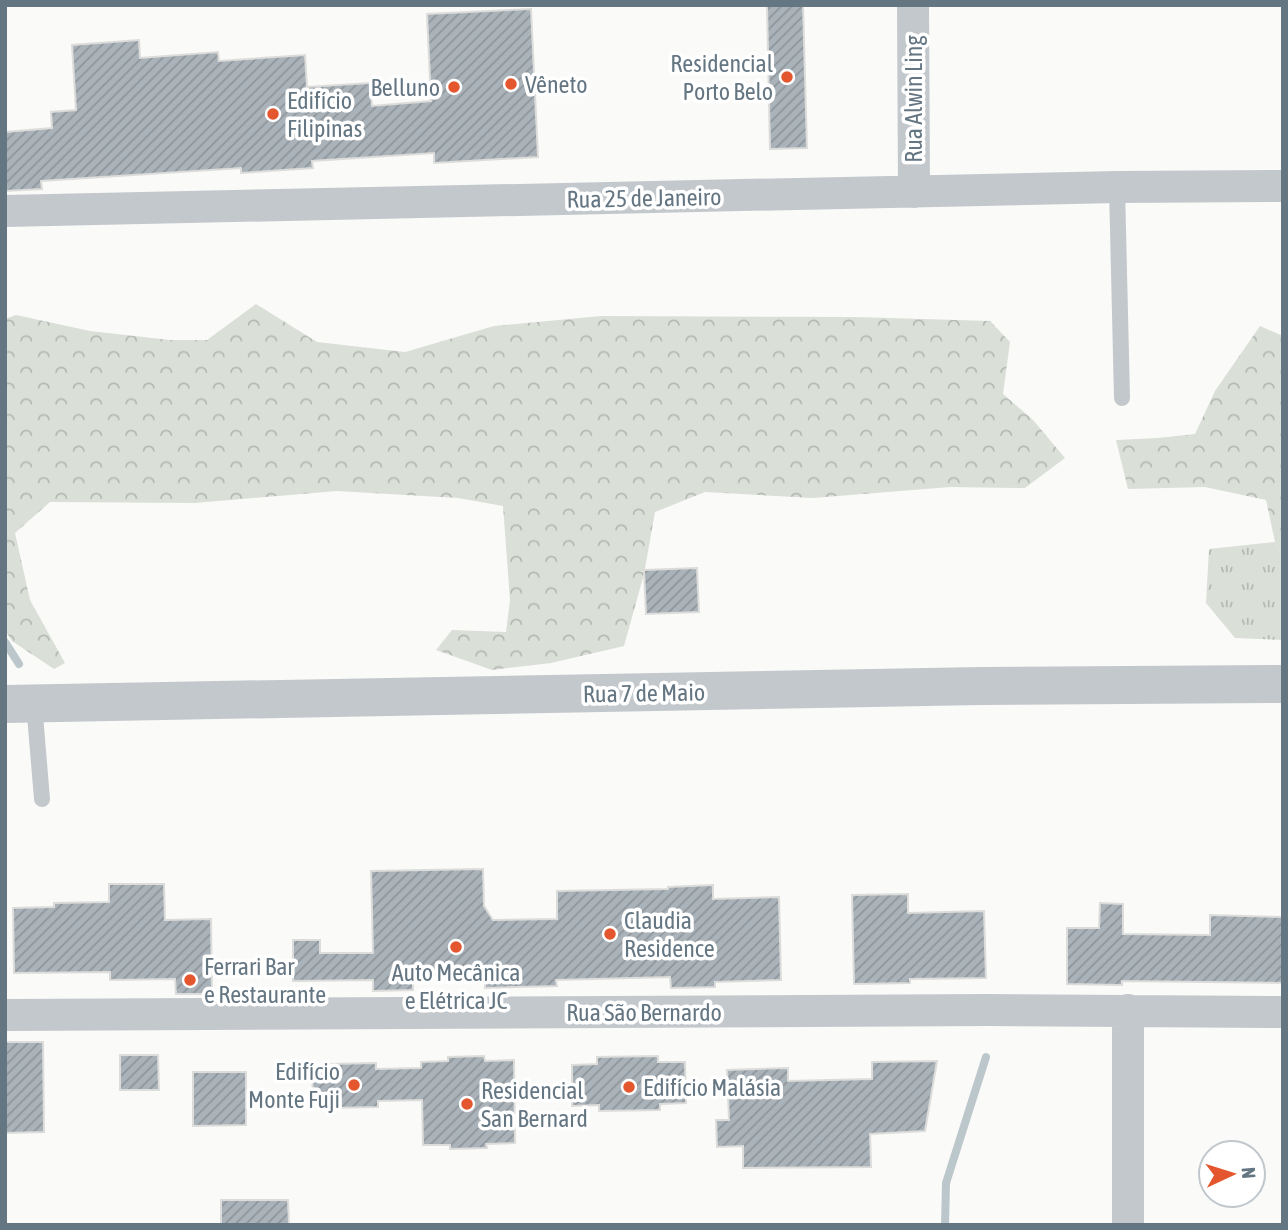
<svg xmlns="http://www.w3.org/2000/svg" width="1288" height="1230" font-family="'Asap Condensed',sans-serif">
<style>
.grass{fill:url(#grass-tufts)}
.forest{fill:url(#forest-crowns)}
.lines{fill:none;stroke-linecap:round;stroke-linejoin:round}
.stream{stroke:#bbc7cb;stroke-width:8}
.building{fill:url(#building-hatch);stroke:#dcdcda;stroke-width:2}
.service{stroke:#c3c8cc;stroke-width:16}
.minor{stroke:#c3c8cc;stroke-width:32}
.tertiary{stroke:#c3c8cc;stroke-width:38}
.poi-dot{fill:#e4572e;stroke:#fff;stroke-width:2.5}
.labels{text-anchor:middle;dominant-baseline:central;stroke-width:7;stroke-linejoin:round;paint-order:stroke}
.poi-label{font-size:24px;fill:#657683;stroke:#fff;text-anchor:start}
.street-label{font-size:24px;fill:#657683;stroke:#fff}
</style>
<defs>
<pattern id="grass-tufts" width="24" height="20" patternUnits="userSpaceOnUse" patternTransform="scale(1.75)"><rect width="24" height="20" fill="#dadfd7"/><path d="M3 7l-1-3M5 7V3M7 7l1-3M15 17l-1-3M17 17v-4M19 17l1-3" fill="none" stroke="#b4b9b4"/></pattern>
<pattern id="forest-crowns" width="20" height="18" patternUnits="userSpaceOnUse" patternTransform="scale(1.75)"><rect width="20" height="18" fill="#dadfd7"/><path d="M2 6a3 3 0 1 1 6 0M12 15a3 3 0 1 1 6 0" fill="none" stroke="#b4b9b4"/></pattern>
<pattern id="building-hatch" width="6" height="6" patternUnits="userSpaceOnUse" patternTransform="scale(1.75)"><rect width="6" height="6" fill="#aab3b9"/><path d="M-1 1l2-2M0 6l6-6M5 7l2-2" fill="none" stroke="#8e969c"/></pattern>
</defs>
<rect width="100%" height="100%" fill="#fafaf8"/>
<path class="grass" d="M1275,542L1283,556V640L1235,638L1206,603L1209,549Z"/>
<path class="forest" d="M256,304L317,342L405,352L494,326L601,316L855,317L990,321L1010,342L1003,394L1033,420L1065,458L1025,488L950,487L813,498L705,492L655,512L644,574L624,646L551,663L492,670L436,650L452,630L506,632L510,600L503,506L458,498L337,491L195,503L50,502L15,533L30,600L65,663L54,669L12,641L5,630V319L16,315L90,331L170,340H207Z
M1260,326L1283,336V556L1275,542L1266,500L1205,487L1128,489L1116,440L1158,438L1195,434L1215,391Z"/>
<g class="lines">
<path class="stream" d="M5,642L19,664
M945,1225L946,1183L986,1057"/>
</g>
<path class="building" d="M767,5H803L807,148L770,149Z
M531,9L538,157L434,163V153L312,161L313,168L241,173V168L41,181L42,189L5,191V132L52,128L51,112L76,110L72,45L139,40L140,58L218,52L219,61L305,55L307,87L370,83L372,106L431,101L427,14Z
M697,568L699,612L646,614L644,570Z
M483,869L484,906L493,920L557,919V891L668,889V887L713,885V899L779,897L781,980L715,982V987L671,988L670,977L556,980L557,986L485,988V972L413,973V990L373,991V980L293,981V940H320V953H373L371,871Z
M109,884H164L165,920L211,919L212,994H176L175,979L110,980V972L14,973L13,908L54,907V903L109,902Z
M908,894V913L984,911L986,978L910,979V983L854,984L852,895Z
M1100,903L1123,904V934L1210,935V915L1283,917V983L1122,981V985L1067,984V928H1099Z
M5,1042H43L44,1132L5,1133Z
M120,1055H158L159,1090H120Z
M484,1056L485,1061L514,1060L515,1143L486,1144L487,1148L450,1149V1145H423L422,1100L378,1101V1107L329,1108L328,1102H313L312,1070L330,1069V1064L376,1063V1069L421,1068V1062L448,1061V1057Z
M658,1056V1062H685L686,1103L660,1104V1110L599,1111V1105L572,1106V1065L597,1064V1057Z
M937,1061L925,1131L870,1134L871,1167L743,1168V1146L717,1147L716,1120H729L727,1070L788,1068V1081L872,1079V1062Z
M193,1072H246V1125L193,1126Z
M221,1200H288L289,1225H221Z"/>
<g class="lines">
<path class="service" d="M1117,187L1122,398
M34,703L42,799"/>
<path class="minor" d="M913,5L914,192
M5,211L1117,187L1283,186
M1128,1010V1225
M5,1015L988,1010L1283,1012"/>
<path class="tertiary" d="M5,704L981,686L1283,684"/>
</g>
<g class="poi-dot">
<circle cx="787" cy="77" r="7"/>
<circle cx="511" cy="84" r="7"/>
<circle cx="454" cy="87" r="7"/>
<circle cx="273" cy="114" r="7"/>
<circle cx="610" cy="934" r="7"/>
<circle cx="456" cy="947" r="7"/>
<circle cx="190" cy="980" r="7"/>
<circle cx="354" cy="1085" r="7"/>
<circle cx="629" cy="1087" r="7"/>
<circle cx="467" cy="1104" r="7"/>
</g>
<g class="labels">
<g class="poi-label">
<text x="773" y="63" text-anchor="end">Residencial<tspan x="773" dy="28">Porto Belo</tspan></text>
<text x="525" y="84">Vêneto</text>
<text x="440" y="87" text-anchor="end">Belluno</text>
<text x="287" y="100">Edifício<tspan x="287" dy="28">Filipinas</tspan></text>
<text x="624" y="920">Claudia<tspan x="624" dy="28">Residence</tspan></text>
<text x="204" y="966">Ferrari Bar<tspan x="204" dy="28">e Restaurante</tspan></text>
<text x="456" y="972" text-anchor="middle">Auto Mecânica<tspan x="456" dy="28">e Elétrica JC</tspan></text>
<text x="340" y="1071" text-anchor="end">Edifício<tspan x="340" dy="28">Monte Fuji</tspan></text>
<text x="643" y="1087">Edifício Malásia</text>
<text x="481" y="1090">Residencial<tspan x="481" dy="28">San Bernard</tspan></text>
</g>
<g class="street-label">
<text transform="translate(913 99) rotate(-90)">Rua Alwin Ling</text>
<text transform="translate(644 198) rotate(-1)">Rua 25 de Janeiro</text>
<text transform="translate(644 693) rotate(-1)">Rua 7 de Maio</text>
<text x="644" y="1012">Rua São Bernardo</text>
</g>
</g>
<rect width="1288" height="1230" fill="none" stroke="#657683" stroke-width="14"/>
<g transform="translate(1232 1174) rotate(86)"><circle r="33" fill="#ffffff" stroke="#c1c8cd" stroke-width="2"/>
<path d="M0-5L12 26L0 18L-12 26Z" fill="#e4572e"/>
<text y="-10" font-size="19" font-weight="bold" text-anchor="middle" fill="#657683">N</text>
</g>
</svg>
